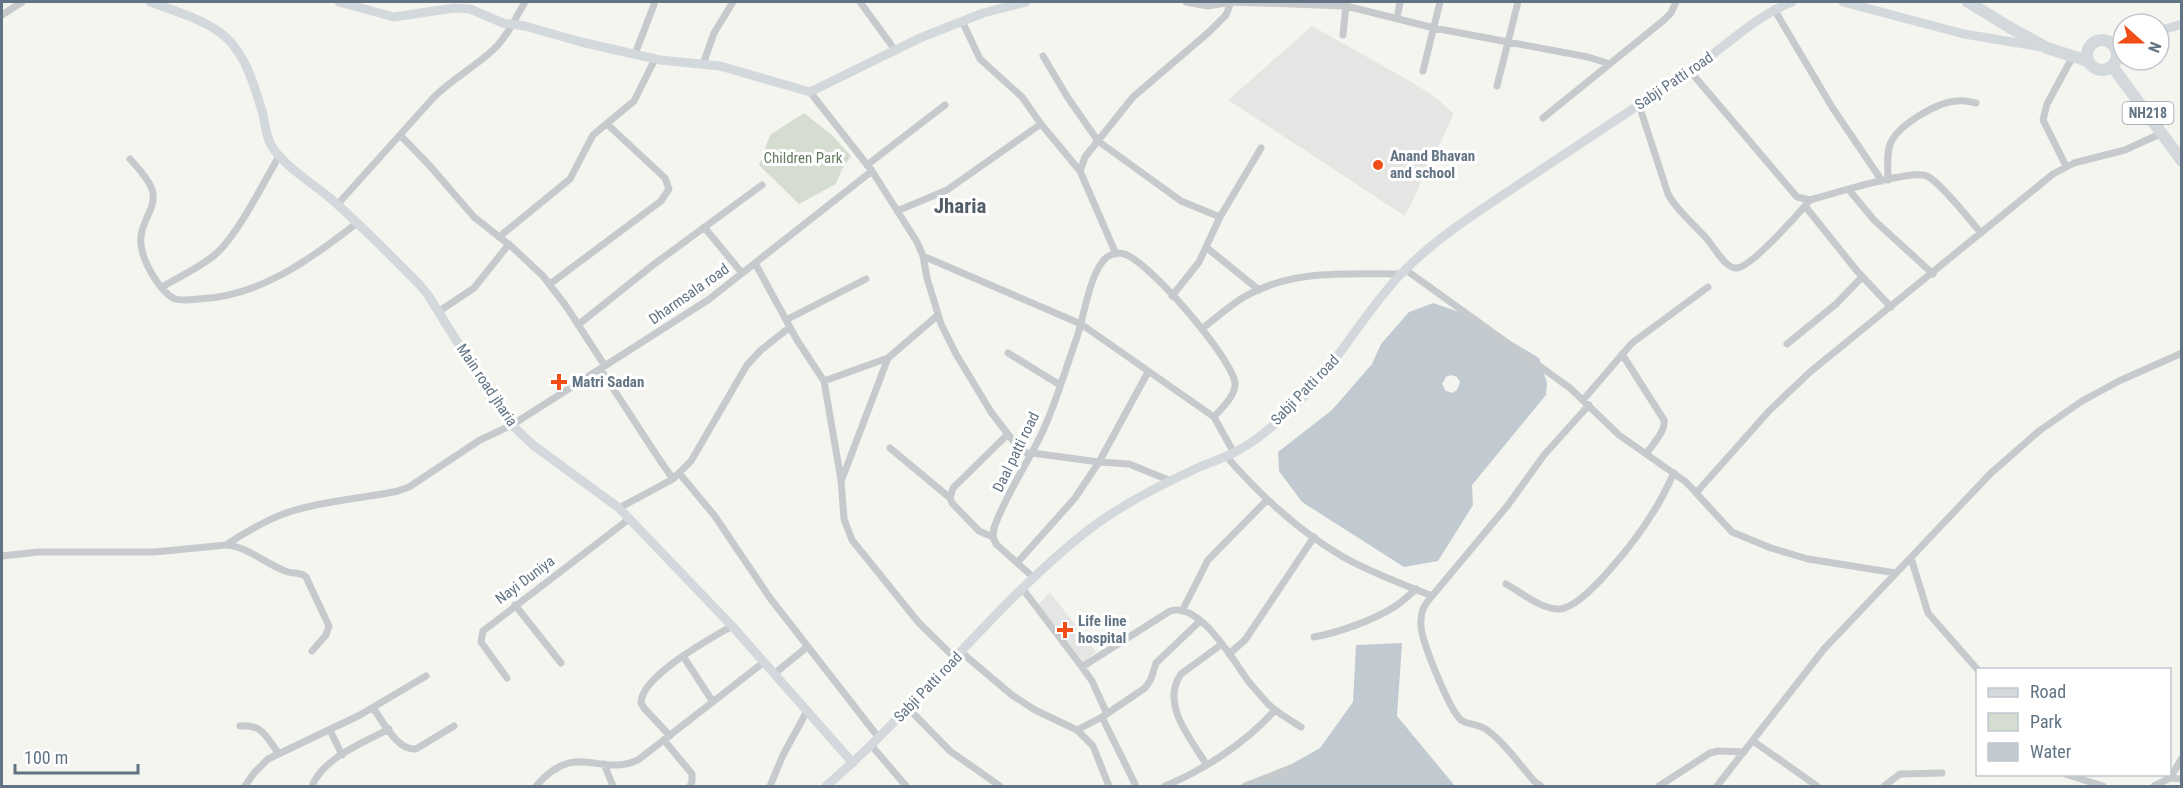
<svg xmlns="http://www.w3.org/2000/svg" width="2183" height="788" font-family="'Roboto Condensed',sans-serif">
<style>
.built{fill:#e5e6e4}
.green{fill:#d5ddd1}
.water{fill:#c0cad0;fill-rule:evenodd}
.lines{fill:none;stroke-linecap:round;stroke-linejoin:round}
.street{stroke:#c7cacd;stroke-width:7}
.secondary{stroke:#d3d8dc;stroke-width:9}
.highway{stroke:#d3d8dc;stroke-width:12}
.poi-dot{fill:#f04e16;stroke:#fff;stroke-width:2}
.labels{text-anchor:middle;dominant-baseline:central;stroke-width:6;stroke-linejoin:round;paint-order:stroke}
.shield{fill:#fff;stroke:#919ea9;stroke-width:1.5}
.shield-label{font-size:14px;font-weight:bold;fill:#627484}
.street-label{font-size:15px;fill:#627484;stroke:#fff}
.poi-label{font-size:15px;font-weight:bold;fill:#627484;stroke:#fff;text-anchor:start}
.park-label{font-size:15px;fill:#657b61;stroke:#fff}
.district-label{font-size:21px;font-weight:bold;fill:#505d69;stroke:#fff}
</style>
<rect width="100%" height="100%" fill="#f5f5f0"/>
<path class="built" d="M1312,26L1410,81L1435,97L1454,114L1405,216L1228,100Z
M1050,592L1096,652L1080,667L1034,609Z"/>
<path class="green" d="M804,113L833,136L851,156L842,169L836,184L799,204L759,165L770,135Z"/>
<path class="water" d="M1433,303L1465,314L1539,358L1547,383L1546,395L1472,485L1473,505L1438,561L1404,567L1302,502L1279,471L1278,452L1332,410L1372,364L1381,344L1409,312ZM1451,375L1457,377L1460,382L1457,390L1452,393L1446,391L1442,384L1446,377Z
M1402,643L1397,716L1455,786H1253L1320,748L1353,702L1356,645Z"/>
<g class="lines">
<path class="street" d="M860,2L895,50
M1186,2L1208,6L1231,2
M1774,9L1832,107L1882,181
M1398,13L1400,2
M2,15L22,2
M962,21L980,59L1022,97L1041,124L1080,171
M1343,35L1346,4
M635,54L655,2
M1043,56L1068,98L1098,141L1181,201L1220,217
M703,64L714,33L733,2
M1423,71L1440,2
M1690,71L1797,197L1810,200C1832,194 1910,169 1927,176C1940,182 1970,220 1981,233
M1497,86L1518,2
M810,92L872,171L917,242L923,256L927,278L941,324L956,354L991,412L1014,442L1030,456
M1639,105L1668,194C1677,211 1694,224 1707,239C1714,247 1725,268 1736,268C1750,269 1800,212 1810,200
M1543,118L1664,20L1671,13L1676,2
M401,136L430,166L474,217L512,247L543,276L566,306L605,366
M130,159C138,168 148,178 152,189C159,209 135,225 142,250C145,265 161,293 175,299C182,301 190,300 198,299C259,297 311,259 357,223
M867,165L945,105
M2066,166L2043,120L2047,104L2073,56
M1888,180C1888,168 1886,153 1891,142C1900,124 1937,102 1957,101C1964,100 1970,102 1976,103
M1849,190L1874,220L1933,274
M337,205L434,97C452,79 475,67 494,49C507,37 516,17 525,2
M1805,206L1857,271L1891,307
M897,211L947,190L1041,124
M704,227L742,273
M499,237L570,179L593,135L634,101L655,59
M1206,247L1259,290
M1116,254L1080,171L1085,157L1133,97L1209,32L1226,15L1231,2L1346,6L1434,28L1588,57L1610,64
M923,256L1081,324L1214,417L1234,453
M755,263L797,340L824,381L841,480L844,519L852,540L919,623L956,659
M1406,270L1570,388L1619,435L1686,482L1732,532L1771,548L1808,559L1896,573
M550,284L661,201L669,189L665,178L607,124
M162,287C180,276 201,267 217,253C239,232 263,184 279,156
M1172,296L1199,262L1220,217L1261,148
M438,312L474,288L509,244
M786,320L866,279
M578,325L653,265L762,185
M1203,328C1216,318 1229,306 1244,297C1292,269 1348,274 1402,274
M1787,344L1836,304L1862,277
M1008,353L1060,385
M1622,354L1664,420C1666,431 1652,445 1646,454
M600,369C625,405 647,443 673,479
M824,381L888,358L938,315
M1583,400L1632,343L1708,287
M890,448L950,498
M1032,453L1099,462L1129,464L1171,481
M1226,456C1259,494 1296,529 1340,555C1368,572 1401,583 1432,596
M679,473L714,515L770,598L879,738
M842,479L888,358
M1696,493L1769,411L1810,372L2053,174L2074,163L2125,150L2162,133
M619,508L673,479L691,461L747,365L761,350L790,327
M993,537L979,531L952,503L950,498L953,488L1007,435
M226,545C244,533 263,522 283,514C320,501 360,499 398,491L409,487L480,440L512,425L708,300L872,171
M2,556L38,552H155L226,545C250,547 266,565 288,572C295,574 301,572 306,577L329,626L326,635L312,651
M1911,558L1928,613L1978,670
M1017,563L1075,498L1099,462L1148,372
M1033,577L996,544L993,537L994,528C1005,496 1026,466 1041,435C1056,404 1065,370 1077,337C1084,317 1090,270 1107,257C1111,254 1119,252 1124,254C1148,260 1232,358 1235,383C1236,395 1222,408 1214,417
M1506,584C1521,592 1541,610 1560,609C1585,607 1638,537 1652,514C1661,501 1667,487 1674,473
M1022,588L1082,667L1092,681L1107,714
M515,605L561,663
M1182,611L1208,560L1266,501
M1314,637C1337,633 1374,620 1394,607C1402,602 1409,595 1416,589
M961,652L1012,695L1035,710L1077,730L1093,746L1109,786
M1229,654L1245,640L1314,537
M683,656L713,702
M1082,667L1170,611C1200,601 1234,662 1249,682C1255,689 1261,696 1267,703C1277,713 1290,720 1301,727
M774,674L807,647
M507,678L481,642L483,631L629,519
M373,708C383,721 397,751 416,749L454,726
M908,708L950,751L1000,786
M1102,717L1136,786
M240,726C262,723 267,738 279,754
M330,730L342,755
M1077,730L1102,717L1145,688L1151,679L1156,663L1200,621
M670,736L644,708L641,703C641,676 710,639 732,626
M664,740L692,774V782L690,786
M1753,741L1817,786
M871,745L906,786
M604,764L613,786
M1206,764C1191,739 1160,704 1181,674L1222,644
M2065,774L2103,786
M2170,778L2182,758
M245,786L254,773L268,759L360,715L426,676
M312,786C324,757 363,743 389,729
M536,786C577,739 598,778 638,760L764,662
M770,786L783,755L807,711
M1165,786C1204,770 1247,742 1275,710
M1245,786L1291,768
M1541,786L1534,781C1519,764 1505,743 1487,730C1478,723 1464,725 1459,718C1448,705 1421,641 1421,625C1420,612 1424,605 1432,596L1508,505L1544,455L1589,405
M1659,786L1710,753L1718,751L1744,752
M1717,786L1824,649L1991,473L2039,431L2082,401L2119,381L2182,353
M1884,786L1900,774L1942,773
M2154,786L2170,778L2182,779"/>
<path class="secondary" d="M150,2C222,27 239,32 261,108C266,122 265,139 275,151C290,170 312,183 330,198C361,225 390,255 419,284L428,295L501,412L512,425L533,445L619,508L732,626L853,763
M339,2L394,17L454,8L470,9L503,23L525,26L581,42L660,60L720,66L810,92L920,38L983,13L1026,2
M1843,2L1964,34L2042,47
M2159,31L2182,24
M2114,45L2123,42
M826,786C919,707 991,607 1087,531C1118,507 1156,487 1191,471C1206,463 1223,459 1237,451C1258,440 1275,424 1292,408C1334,370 1360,318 1399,276C1436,237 1485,207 1530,177C1584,141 1639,105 1693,69C1725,47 1755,16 1792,2"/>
<path class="highway" d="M1968,2L2009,27L2047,48L2088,61
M2087 55a15 15 0 1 1 30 0a15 15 0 1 1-30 0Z
M2112,66L2182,161"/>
</g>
<g class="poi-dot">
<circle cx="1378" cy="165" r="6"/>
<path d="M556 373h6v6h6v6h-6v6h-6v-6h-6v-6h6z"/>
<path d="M1062 621h6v6h6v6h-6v6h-6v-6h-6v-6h6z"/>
</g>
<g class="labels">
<rect class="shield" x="2122.5" y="102" width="51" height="22" rx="4.5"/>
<g class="shield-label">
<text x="2148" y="113">NH218</text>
</g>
<g class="street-label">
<text transform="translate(1674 81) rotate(-34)">Sabji Patti road</text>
<text transform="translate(689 294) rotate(-35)">Dharmsala road</text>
<text transform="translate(487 385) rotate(56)">Main road jharia</text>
<text transform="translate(1305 390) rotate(-46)">Sabji Patti road</text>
<text transform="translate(1016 452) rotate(-64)">Daal patti road</text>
<text transform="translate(525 580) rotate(-37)">Nayi Duniya</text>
<text transform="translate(928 687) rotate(-46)">Sabji Patti road</text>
</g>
<g class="poi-label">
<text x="1390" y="156">Anand Bhavan<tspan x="1390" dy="17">and school</tspan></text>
<text x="572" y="382">Matri Sadan</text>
<text x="1078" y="621">Life line<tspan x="1078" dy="17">hospital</tspan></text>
</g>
<g class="park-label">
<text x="803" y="158">Children Park</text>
</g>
<g class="district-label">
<text x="960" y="206">Jharia</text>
</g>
</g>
<rect width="2183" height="788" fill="none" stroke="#627484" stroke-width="6"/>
<rect x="1976" y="668" width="195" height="108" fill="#ffffff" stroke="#c0c7ce" stroke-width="1.5"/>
<rect x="1988" y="688" width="30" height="9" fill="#d3d8dc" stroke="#c0c7ce" stroke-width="1.5"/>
<text x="2030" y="698" font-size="18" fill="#627484">Road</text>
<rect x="1988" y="713" width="30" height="18" fill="#d5ddd1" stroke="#c0c7ce" stroke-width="1.5"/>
<text x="2030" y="728" font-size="18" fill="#627484">Park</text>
<rect x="1988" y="743" width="30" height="18" fill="#c0cad0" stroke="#c0c7ce" stroke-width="1.5"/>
<text x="2030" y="758" font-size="18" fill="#627484">Water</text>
<g transform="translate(2141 42) rotate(111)"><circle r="28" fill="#ffffff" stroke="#c0c7ce" stroke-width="1.5"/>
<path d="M0-4.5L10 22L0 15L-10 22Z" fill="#f04e16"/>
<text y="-9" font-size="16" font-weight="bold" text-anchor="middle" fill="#627484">N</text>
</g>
<path d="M15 764v9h123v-9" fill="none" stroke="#627484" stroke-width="3"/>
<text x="24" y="764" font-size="18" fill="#627484" stroke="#ffffff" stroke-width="4.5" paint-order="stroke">100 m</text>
</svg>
